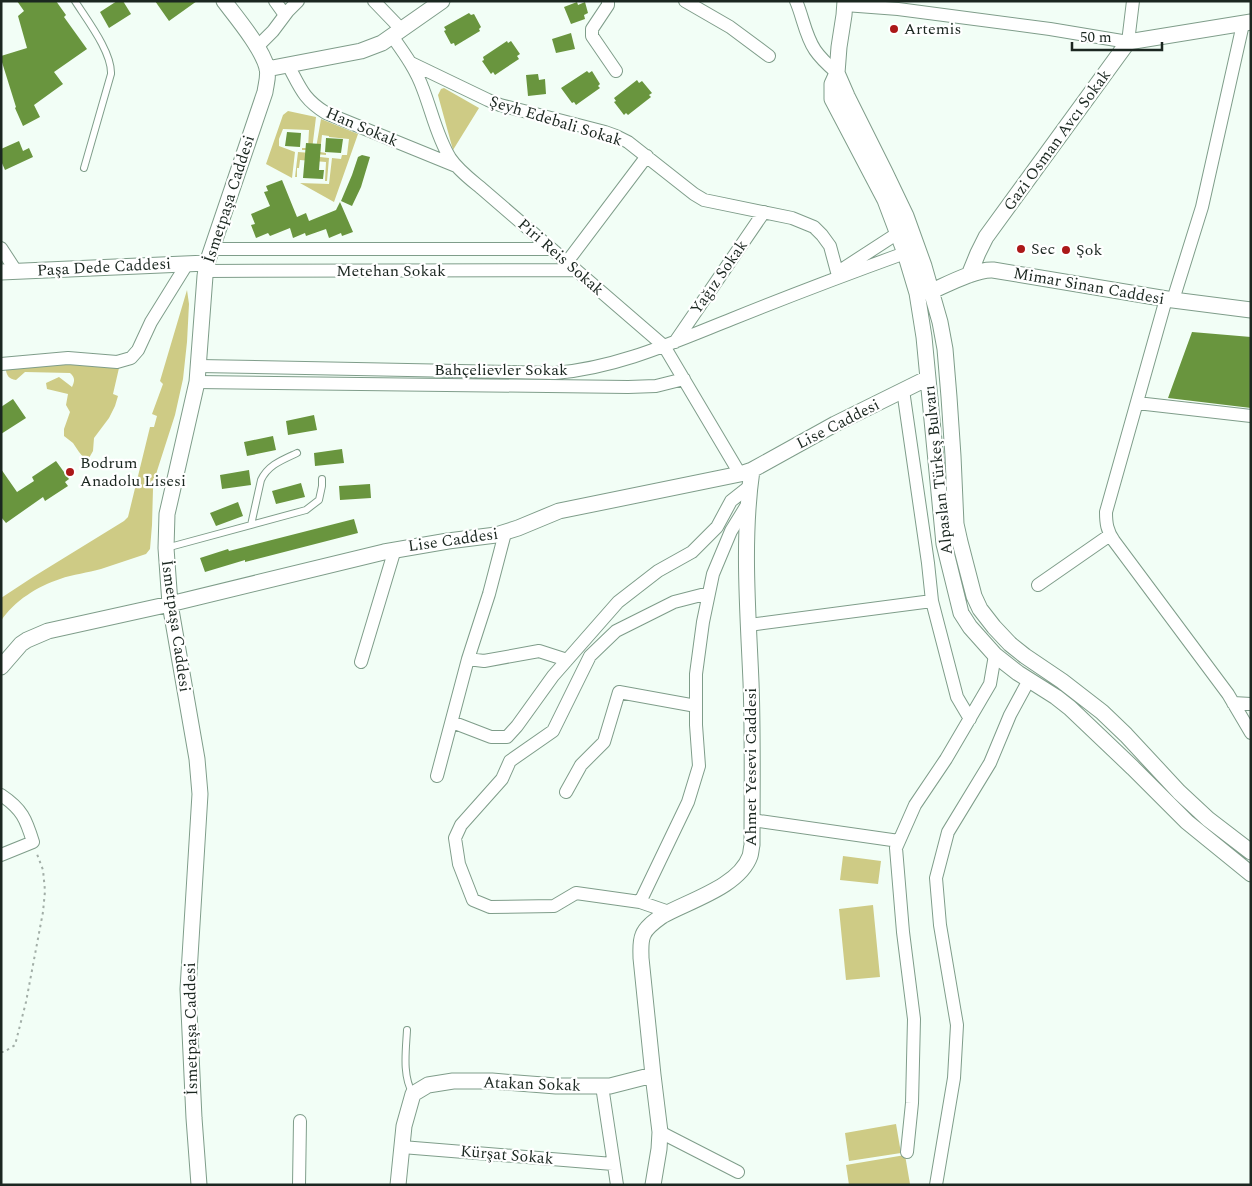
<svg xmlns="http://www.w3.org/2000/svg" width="1252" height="1186" font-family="Spectral,serif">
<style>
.green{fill:#cecb85}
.building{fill:#69953e}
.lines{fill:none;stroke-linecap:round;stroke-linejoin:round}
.service-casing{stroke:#7f9d8a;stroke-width:8}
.minor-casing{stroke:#7f9d8a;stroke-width:14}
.tertiary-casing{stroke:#7f9d8a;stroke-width:17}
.path{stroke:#a2aea7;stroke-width:2;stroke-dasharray:2.5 4;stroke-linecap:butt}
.service{stroke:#fff;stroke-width:6}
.minor{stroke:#fff;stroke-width:12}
.tertiary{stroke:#fff;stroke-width:15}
.poi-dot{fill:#ab1818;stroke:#fff;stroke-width:2}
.labels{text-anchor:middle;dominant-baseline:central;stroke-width:4.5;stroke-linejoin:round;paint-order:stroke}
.poi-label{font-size:16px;fill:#1b2720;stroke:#fff;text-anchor:start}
.street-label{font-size:16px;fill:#1b2720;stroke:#fff}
</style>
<rect width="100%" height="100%" fill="#f2fef6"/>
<path class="green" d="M444,88L479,108L453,150L439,99L438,95L441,89Z
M288,111L316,117L312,150H302V148H308L309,130L283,129L279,139V146L295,152L292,178L266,164L283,115Z
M321,119L358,134L334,202L300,183L329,184L332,158L341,159L342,155H347L349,139L329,137V136L322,135L320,152L326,153V155L315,154Z
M298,152L311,153V156L329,158L327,181H325L326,162L300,160L299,168H297V177H295Z
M187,290L189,304L187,342L183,379L175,415L157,471L153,489L152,525L150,549L146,554C131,559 116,564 101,569C88,573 73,574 60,579C38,586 14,601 1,621V598L33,577L124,521L128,517L150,427H154L157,416L152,414L163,384L160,381Z
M74,363L119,368L113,394L118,396L115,406L109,418L94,438L93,451L89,458H84L79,452L73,443L64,436V429L70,412L66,405L68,394L47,389L46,383L59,377L72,387C75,381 75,377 70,373L25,372L16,380C9,379 6,375 6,369Z
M843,856L881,861L878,884L840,880Z
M873,905L880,977L846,980L839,909Z
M896,1124L901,1153L849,1161L845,1133Z
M905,1155L910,1184L849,1185L846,1165Z"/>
<path class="building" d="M17,1H56L66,15L64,17L87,49L54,72L63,84L34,105L40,117L23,126L15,108L16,107L1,59V56L27,48L18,16L24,11Z
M117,1H123L131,14L109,28L100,12Z
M155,1H197L169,21Z
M577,2L578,5L585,2L588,13L584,15L585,19L571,24L564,7Z
M469,13L471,15L474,14L481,27L479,29L480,31L455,46L454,43L451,44L444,31L446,30L444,27Z
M571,33L575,49L556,53L552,39Z
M507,41L508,43L511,41L520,54L517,56L519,59L495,75L493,72L491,74L482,61L484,60L483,57Z
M587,71L589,73L592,71L600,84L598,86L600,88L576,105L574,102L572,103L561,88Z
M538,74L539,80L545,79L546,94L528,96L526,75Z
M637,80L639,83L642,81L652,93L649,95L651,97L628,115L626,113L624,115L614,102L616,101L614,98Z
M287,132L301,133L300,147L285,146Z
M326,138L343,139L341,153L325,152Z
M19,141L23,151L29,148L33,157L5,170L1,161V149Z
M306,143L321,144L319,170H324L323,179L303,178Z
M362,155L370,157L361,187L352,206L341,201L352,175L358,157Z
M282,180L297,217L306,213L309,221L336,210L340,202L353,232L342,236L341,233L329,238L326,229L306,236L305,233L293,238L290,228L270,236L268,233L256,238L251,225L255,224L251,214L270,206L264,192L268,191L266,186Z
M1192,332L1251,337V408L1168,398Z
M13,399L26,418L1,434V407Z
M314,415L317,430L288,435L286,421Z
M273,436L276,450L247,456L244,442Z
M342,449L344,463L315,466L314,453Z
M56,461L69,479L65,482L68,486L45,501L43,497L6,523L1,517V469L17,492L34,481L32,477Z
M249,470L251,485L222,489L220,475Z
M301,483L305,497L276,504L272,491Z
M370,484L371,498L340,500L339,486Z
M238,502L243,516L216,526L210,513Z
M354,519L358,533L245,562V560L205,572L200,558L228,549L229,551Z"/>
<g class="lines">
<defs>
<path id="service" d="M75,1C87,20 112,52 111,74L84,168
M251,525L261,480C268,465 282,460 297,453
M166,548L306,510L319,500L322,486V479
M407,1030C406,1050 402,1076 413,1094"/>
<path id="minor" d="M275,1L285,15
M374,1L401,29
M608,1V5L592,29V36L616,71
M685,1L730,27L769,56
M796,1C803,17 805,35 815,50C821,59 829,66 837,73
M845,5L898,9L1050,29L1128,42L1133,1
M392,36C404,53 416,69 423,89C432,112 437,137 450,158C458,170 470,179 481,188L664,346L740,474
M257,47L273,31L288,11L298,1
M411,63L488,100L500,105L605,132L616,136L628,142L694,194L704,200L792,218L814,227L822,235L830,246L837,272
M288,65C300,87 303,99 326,113L456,166
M1,248L16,271
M212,249H552
M567,262L647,156
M206,271L576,270
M838,272L898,233
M1166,299L1106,512C1106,523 1107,531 1114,541L1228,694L1251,733
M1173,300L1202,207L1243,24
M675,342L764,212
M1,364L68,358L117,362L131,358L138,350L151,322L187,264
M199,366L555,373C617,368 674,342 732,319C789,296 847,274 905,253
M197,382L628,387L656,386L684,379
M903,390L928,563L932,601L957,697L970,719
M1137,403L1251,416
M1038,585L1110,535
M749,625L932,601
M468,659L484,661L539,651L567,660
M361,662L395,549
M1233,703L1251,704
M452,722L491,737H507L517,726L553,676L618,602L658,571L692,552L717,527L731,501L750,486
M437,776L468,659L489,594L505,533
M566,792L581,765L604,742L619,692L696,706
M1,795C22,809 26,819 33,842L1,855
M752,820L899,841
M640,902L688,802L699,766L696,725V674L703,622L713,574L731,531L747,505
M669,912L640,902L576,893L554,906L490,907L473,900L459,864L455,838L461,825L502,779L510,761L553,731L590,656L616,631L674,602L709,593
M602,1086L617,1185
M660,1132L738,1172
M402,1147L613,1164
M907,1152L912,1103L914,1019L903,932L896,848L915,805L946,759L990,684L995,655
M299,1185L300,1121
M936,1185L954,1078L957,1025L940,925L936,878L948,832L990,763L1010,715L1029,680"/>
<path id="tertiary" d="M845,1L844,15L839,47L837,73L847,96L885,172L906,216L924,266L940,322L945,349L949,397L953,456L956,524L960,542L974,596L980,609L994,627L1010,644L1025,656L1062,681L1102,712L1126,735L1179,792L1208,819L1251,852
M267,69L361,51L382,43L442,1
M837,73L832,84V99L885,200L905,253L917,293L924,337L944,544L961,613L970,627L995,655L1018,673L1056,697L1070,708L1133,768L1187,822L1251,874
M1,272L207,263
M969,275L978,253L986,237L1128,42L1251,22
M932,291C948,284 976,269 993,270L1173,300L1251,310
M1,667L21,644L27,640L48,631L170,604L384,552L448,541L496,535L518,528L559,511L740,474L752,470L835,424L928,378
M199,1185L194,1118L188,989L200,794L197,759L170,604L166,548L167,514L170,501L197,382L205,276L207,263L265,92C266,84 269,76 267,68C262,48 237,18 224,1
M398,1185L404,1126L413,1094L428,1085L453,1081H492L556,1086H610L653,1075
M653,1185L659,1149L660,1132L653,1075L641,958C641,950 640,942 643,935C646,927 655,921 662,916C688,901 739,887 750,856C751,853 751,849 752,845C752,791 753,736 751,682C748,612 742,539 752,470"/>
</defs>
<use href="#service" class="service-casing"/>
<use href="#minor" class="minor-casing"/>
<use href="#tertiary" class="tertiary-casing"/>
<path class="path" d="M1,1052H4L15,1045L26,1002L43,912L45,891L43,870L37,854"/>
<use href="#service" class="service"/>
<use href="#minor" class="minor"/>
<use href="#tertiary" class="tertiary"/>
</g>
<g class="poi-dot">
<circle cx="894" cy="29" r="5"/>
<circle cx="1021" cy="249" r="5"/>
<circle cx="1066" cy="250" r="5"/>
<circle cx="70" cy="472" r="5"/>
</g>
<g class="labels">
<g class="poi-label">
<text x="904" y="29">Artemis</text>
<text x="1031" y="249">Sec</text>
<text x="1076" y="250">Şok</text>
<text x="80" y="463">Bodrum<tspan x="80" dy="18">Anadolu Lisesi</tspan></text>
</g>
<g class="street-label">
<text transform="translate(556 121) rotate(17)">Şeyh Edebali Sokak</text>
<text transform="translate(362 127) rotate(23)">Han Sokak</text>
<text transform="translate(1057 140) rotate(-54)">Gazi Osman Avcı Sokak</text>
<text transform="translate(229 199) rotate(-72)">İsmetpaşa Caddesi</text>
<text transform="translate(561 257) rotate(41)">Piri Reis Sokak</text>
<text transform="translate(104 267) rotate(-3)">Paşa Dede Caddesi</text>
<text x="391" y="271">Metehan Sokak</text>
<text transform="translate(719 277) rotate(-55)">Yağız Sokak</text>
<text transform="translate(1089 286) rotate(10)">Mimar Sinan Caddesi</text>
<text x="501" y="370">Bahçelievler Sokak</text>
<text transform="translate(838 424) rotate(-27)">Lise Caddesi</text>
<text transform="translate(938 470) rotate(-96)">Alpaslan Türkeş Bulvarı</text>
<text transform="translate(453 540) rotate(-8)">Lise Caddesi</text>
<text transform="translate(176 626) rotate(82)">İsmetpaşa Caddesi</text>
<text transform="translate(751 767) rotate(-90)">Ahmet Yesevi Caddesi</text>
<text transform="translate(191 1029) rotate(-91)">İsmetpaşa Caddesi</text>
<text transform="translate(532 1084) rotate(2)">Atakan Sokak</text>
<text transform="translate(507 1155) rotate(5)">Kürşat Sokak</text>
</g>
</g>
<rect width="1252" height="1186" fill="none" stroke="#1b2720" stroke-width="5"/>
<path d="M1072 42v8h90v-8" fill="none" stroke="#1b2720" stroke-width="2.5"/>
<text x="1080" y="42" font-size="15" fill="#1b2720" stroke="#ffffff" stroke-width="4" paint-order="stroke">50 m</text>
</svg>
